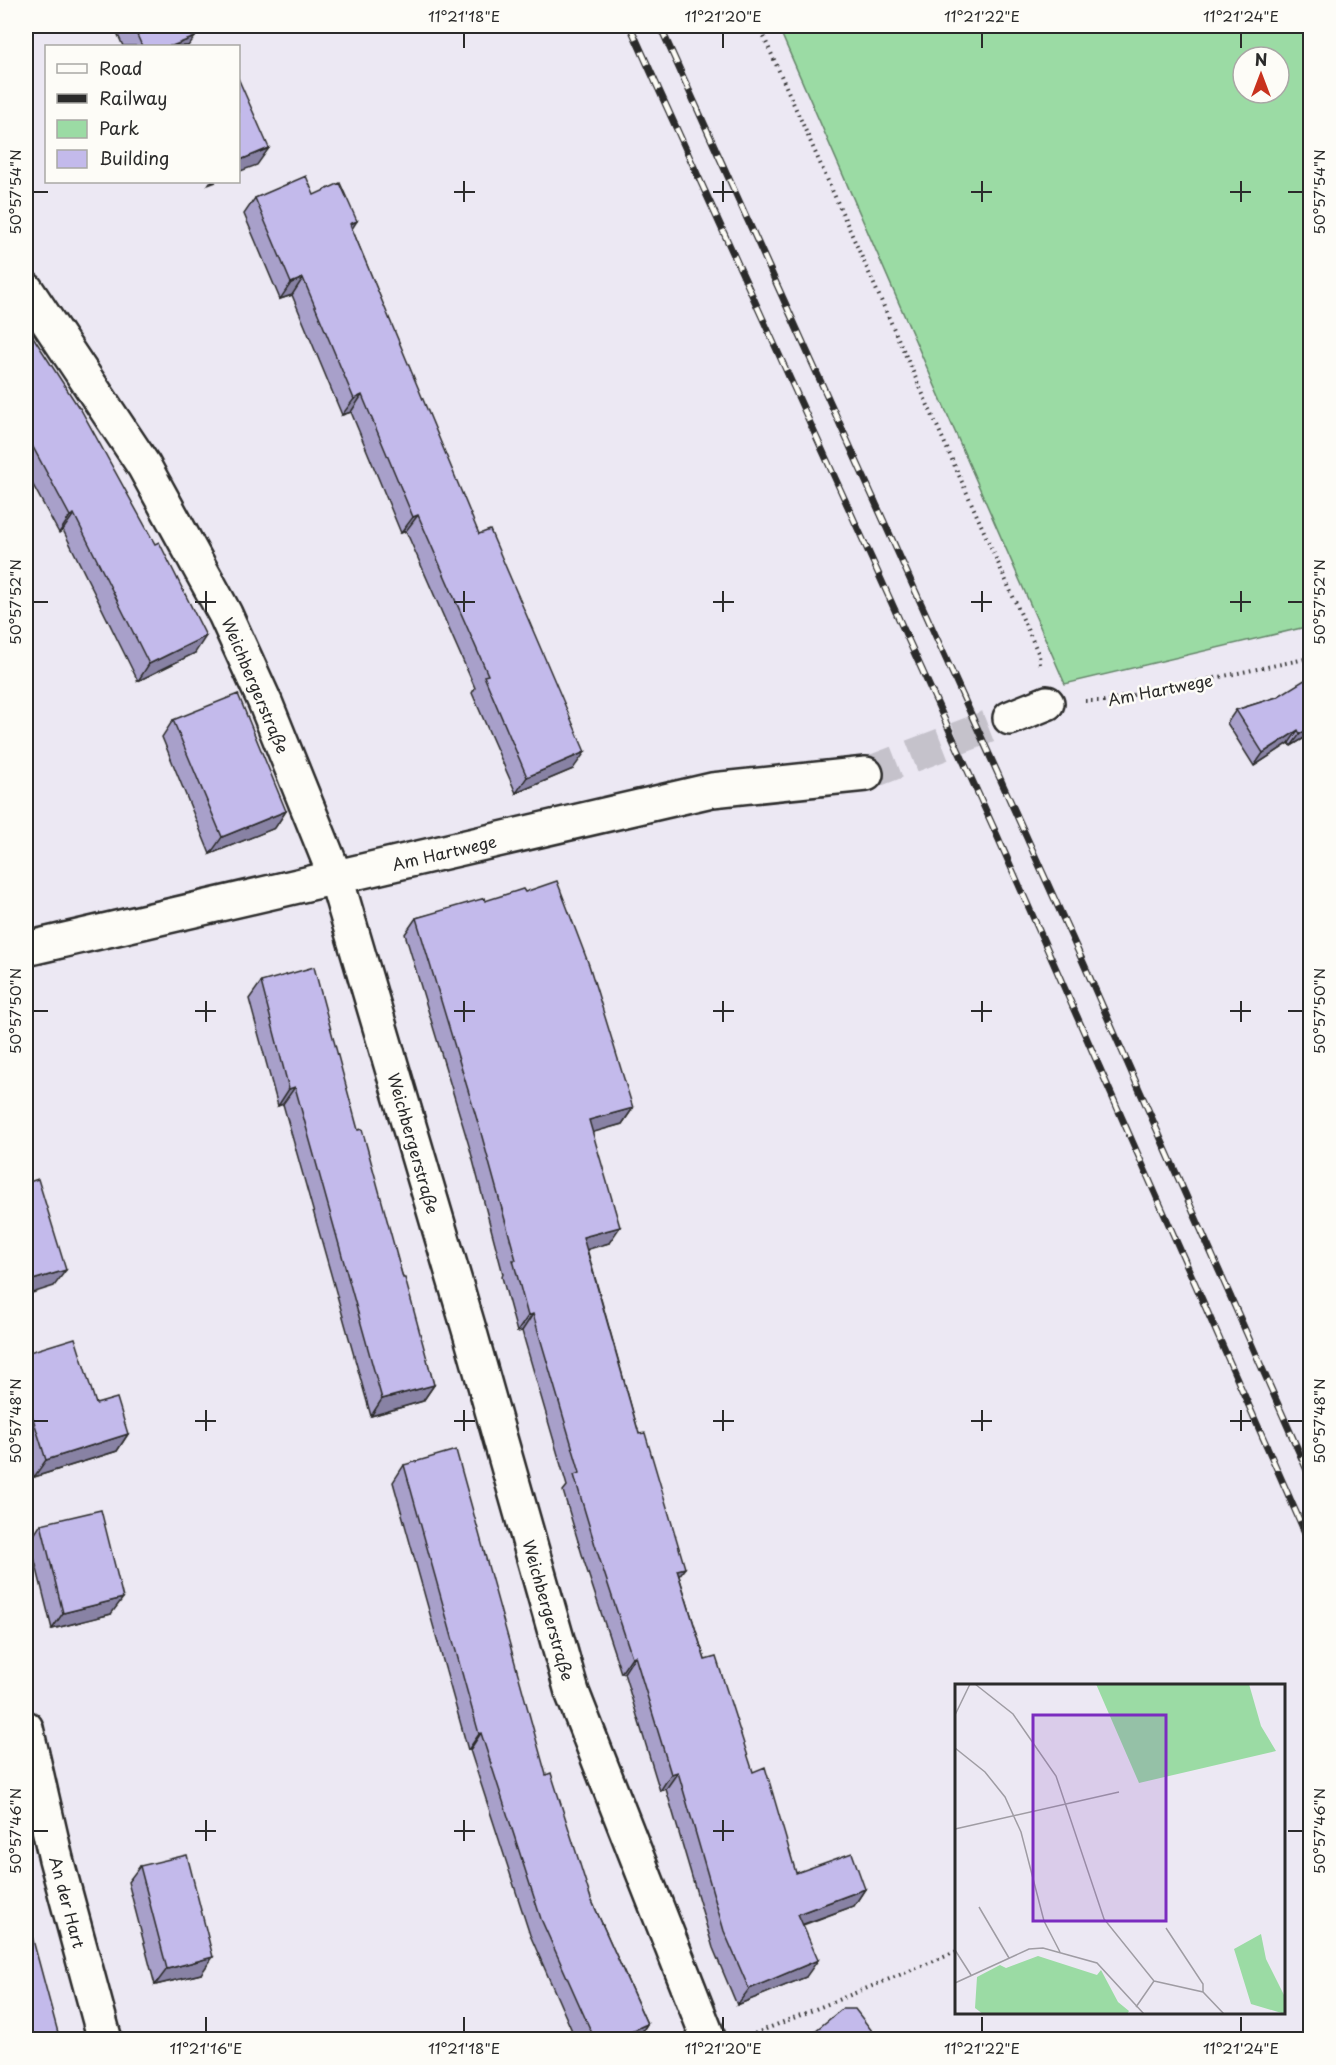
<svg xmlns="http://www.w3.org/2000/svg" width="1336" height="2065" font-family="'Playpen Sans',sans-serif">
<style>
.green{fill:#9bdba4;stroke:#638368;stroke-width:1.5;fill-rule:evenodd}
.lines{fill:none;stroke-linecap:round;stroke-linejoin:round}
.minor-tunnel{stroke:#c5c2cb;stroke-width:33;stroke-dasharray:33 16;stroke-linecap:butt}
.minor-casing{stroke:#2b2b2b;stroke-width:38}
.path{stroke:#2b2b2b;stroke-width:4;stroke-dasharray:1.5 4.5;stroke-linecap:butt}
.minor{stroke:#fdfcf7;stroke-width:33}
.rail-casing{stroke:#2b2b2b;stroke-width:7}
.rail{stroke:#fdfcf7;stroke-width:4.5;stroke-dasharray:14;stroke-linecap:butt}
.wall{fill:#a8a0ca;stroke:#2b2b2b;stroke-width:1.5}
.shaded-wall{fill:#8882a4;stroke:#2b2b2b;stroke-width:1.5}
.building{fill:#c3baeb;stroke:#2b2b2b;stroke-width:1.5}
.ticks{fill:none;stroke:#2b2b2b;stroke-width:2}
.labels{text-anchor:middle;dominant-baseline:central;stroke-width:5;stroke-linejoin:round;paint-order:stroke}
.street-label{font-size:16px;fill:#2b2b2b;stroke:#fdfcf7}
.inset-road{fill:none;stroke:#9f9ca3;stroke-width:1.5}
.view{fill:#7b2cbf;fill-opacity:0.15;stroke:#7b2cbf;stroke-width:3}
.inset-edge{fill:none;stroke:#2b2b2b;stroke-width:3}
.neatline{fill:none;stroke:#2b2b2b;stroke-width:2}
.ticks-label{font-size:15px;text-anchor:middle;fill:#2b2b2b}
</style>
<rect width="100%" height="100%" fill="#ece8f3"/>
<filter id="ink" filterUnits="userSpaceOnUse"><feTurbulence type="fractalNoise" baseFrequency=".0167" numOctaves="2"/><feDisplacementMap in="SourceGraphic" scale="12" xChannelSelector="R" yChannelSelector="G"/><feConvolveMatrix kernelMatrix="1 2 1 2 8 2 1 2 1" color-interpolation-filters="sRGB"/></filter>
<g filter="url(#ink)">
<path class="green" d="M778,26H1310V626L1065,684ZM1243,57H1279V93H1243Z"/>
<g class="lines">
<path class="minor-tunnel" d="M866,774L1010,718"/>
<defs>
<path id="minor" d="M26,289L144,466L225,614L265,702L336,878L471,1336L572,1692L709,2040
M1010,718L1047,703
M26,949L712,790L866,774
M26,1728L56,1859L105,2040"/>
</defs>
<use href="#minor" class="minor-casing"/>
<path class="path" d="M759,26L1039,655L1040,664
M1085,701H1104L1310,658
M749,2036L956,1952"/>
<use href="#minor" class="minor"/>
<defs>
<path id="rail" d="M630,26L996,833L1310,1544
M660,26L1083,962L1310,1477"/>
</defs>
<use href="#rail" class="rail-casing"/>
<use href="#rail" class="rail"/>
</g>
<path class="wall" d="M114,26H190L188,46H123Z
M314,195L352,229L573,769L516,793L472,693L475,688L406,531L401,533L351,412L342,415L292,295L280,299L244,214L255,198Z
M26,326L195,653L138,681L63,530L59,533L26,472Z
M1277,697L1311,734L1291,746L1289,743L1254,766L1227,723L1236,710Z
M173,720L286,811L275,828L210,854L162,737Z
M485,901L633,1108L622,1124L592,1132L609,1243L587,1249L679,1576L705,1660L796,1873L865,1889L854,1906L803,1925L806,1977L737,2005L713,1948L666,1789L660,1791L624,1673H621L584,1561L563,1491L567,1486L522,1331L517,1332L502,1277L503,1274L470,1149L405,934L416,918Z
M261,982L358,1130L403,1278L434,1385L423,1401L371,1416L283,1104L278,1106L249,999Z
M26,1353L96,1404L128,1434L117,1451L34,1477L26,1450Z
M404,1465L546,1775L591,1899L647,2024L637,2040H576L530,1935L470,1750H468L393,1482Z
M41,1524L111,1614L52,1629L30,1541Z
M140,1866L201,1974L155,1985L128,1882Z"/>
<path class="shaded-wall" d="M195,37L188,46H172Z
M269,148L257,165L238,172V161Z
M210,182H216L208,185Z
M357,221L346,238L350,224Z
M303,278L292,295L280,299L291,283Z
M362,395L351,412L342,415L354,399Z
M74,514L63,530L59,533L70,516Z
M418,515L406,531L401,533L413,517Z
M206,636L195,653L138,681L149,664Z
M1311,727V734L1291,746L1300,734Z
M1298,730L1289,743L1254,766L1263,753Z
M585,752L573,769L516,793L527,777Z
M286,811L275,828L210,854L222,837Z
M295,1087L283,1104L278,1106L289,1089Z
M633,1108L622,1124L577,1137L589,1120Z
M620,1227L609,1243L572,1254L583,1237Z
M66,1270L54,1286L26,1295V1282Z
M533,1314L522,1331L517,1332L528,1316Z
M434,1385L423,1401L371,1416L382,1399Z
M128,1434L117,1451L34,1477L46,1460Z
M685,1568L673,1584L677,1570Z
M123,1598L111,1614L52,1629L63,1613Z
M635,1656L624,1673H621L632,1657Z
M481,1733L470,1750H468L479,1734Z
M678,1772L666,1789L660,1791L671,1774Z
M865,1889L854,1906L787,1930L798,1914Z
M213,1957L201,1974L155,1985L167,1969Z
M818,1960L806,1977L737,2005L749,1989Z
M647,2024L637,2040H612Z"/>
<path class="building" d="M133,26H190L195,37L172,46H142Z
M238,78L269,148L238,161Z
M306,176L314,195L340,183L357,221L350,224L479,534L490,530L585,752L527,777L484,676L488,675L418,515L413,517L362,395L354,399L303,278L291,283L255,198Z
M26,326L79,408H80L155,544L159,542L206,636L149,664L74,514L70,516L26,434Z
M1311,676V727L1300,734L1298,730L1263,753L1236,710L1277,697Z
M238,694L286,811L222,837L173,720Z
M557,881L589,965L633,1108L589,1120L620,1227L583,1237L639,1434L645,1433L685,1568L677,1570L705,1660L716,1657L753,1772L765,1767L796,1873L852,1853L865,1889L798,1914L818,1960L749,1989L724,1931L678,1772L671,1774L635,1656L632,1657L595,1545L574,1475L580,1473L533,1314L528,1316L513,1260H516L481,1133L416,918L485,898V901L523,889L525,892Z
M314,967L358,1130L362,1129L403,1278H405L434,1385L382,1399L295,1087L289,1089L261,982Z
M38,1179L66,1270L26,1282V1183Z
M75,1338L96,1404L117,1398L128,1434L46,1460L26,1396V1353Z
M456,1450L546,1775L551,1773L591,1899L647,2024L612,2040H595L541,1919L481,1733L479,1734L404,1465Z
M101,1510L123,1598L63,1613L41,1524Z
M187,1855L213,1957L167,1969L140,1866Z
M26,1887L28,1897L26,1898Z
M26,1914L60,2040H26Z
M842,2009H855L879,2040H804Z"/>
</g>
<path class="ticks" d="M464,33V48M723,33V48M982,33V48M1241,33V48M464,181V202M723,181V202M982,181V202M1241,181V202M33,192H48M454,192H475M713,192H734M971,192H992M1230,192H1251M1288,192H1303M206,591V612M464,591V612M723,591V612M982,591V612M1241,591V612M33,602H48M195,602H216M454,602H475M713,602H734M971,602H992M1230,602H1251M1288,602H1303M206,1001V1022M464,1001V1022M723,1001V1022M982,1001V1022M1241,1001V1022M33,1011H48M195,1011H216M454,1011H475M713,1011H734M971,1011H992M1230,1011H1251M1288,1011H1303M206,1410V1431M464,1410V1431M723,1410V1431M982,1410V1431M1241,1410V1431M33,1421H48M195,1421H216M454,1421H475M713,1421H734M971,1421H992M1230,1421H1251M1288,1421H1303M206,1820V1841M464,1820V1841M723,1820V1841M33,1831H48M195,1831H216M454,1831H475M713,1831H734M1288,1831H1303M206,2017V2032M464,2017V2032M723,2017V2032M982,2017V2032M1241,2017V2032"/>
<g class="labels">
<g class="street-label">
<text transform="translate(256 685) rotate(67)">Weichbergerstraße</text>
<text transform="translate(1160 689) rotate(-11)">Am Hartwege</text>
<text transform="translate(444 852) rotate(-13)">Am Hartwege</text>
<text transform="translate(414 1143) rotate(74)">Weichbergerstraße</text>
<text transform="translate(549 1610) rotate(74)">Weichbergerstraße</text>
<text transform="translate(68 1902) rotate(75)">An der Hart</text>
</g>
</g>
<g transform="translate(955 1684)">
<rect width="330" height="330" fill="#ece8f3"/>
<path d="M141,0H294L306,42L321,67L184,99ZM306,250L311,275L330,313V330L296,320L279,265ZM83,272L142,291L146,286L163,318L174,327L172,330H28L20,324L22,293L45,281L51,284Z" fill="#9bdba4"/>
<path class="inset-road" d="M20,0L58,30L101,92L149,235L199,297L181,323M0,31L15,0M0,64L30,88L50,113L66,148L89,237L105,268M0,145L164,108M24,223L54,274M211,244L248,300V308M0,266L16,291M199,297L248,308L269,330M0,299L74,265L88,264L142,279L189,330"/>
<path class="view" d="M78,31H211V237H78Z"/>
<rect width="330" height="330" class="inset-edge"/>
</g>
<rect width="1336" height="2065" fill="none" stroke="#fdfcf7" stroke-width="66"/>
<rect x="45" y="45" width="195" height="138" fill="#fdfcf7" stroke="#a9a8a5" stroke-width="1.5"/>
<rect x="57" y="64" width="30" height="9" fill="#fdfcf7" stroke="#a9a8a5" stroke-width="1.5"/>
<text x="99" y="75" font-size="18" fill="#2b2b2b">Road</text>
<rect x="57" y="94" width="30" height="9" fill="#2b2b2b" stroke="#a9a8a5" stroke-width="1.5"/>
<text x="99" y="105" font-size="18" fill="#2b2b2b">Railway</text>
<rect x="57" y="120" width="30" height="18" fill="#9bdba4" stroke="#a9a8a5" stroke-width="1.5"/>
<text x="99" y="135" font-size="18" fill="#2b2b2b">Park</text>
<rect x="57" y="150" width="30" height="18" fill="#c3baeb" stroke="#a9a8a5" stroke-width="1.5"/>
<text x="99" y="165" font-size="18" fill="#2b2b2b">Building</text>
<g transform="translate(1261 75)"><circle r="28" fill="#fdfcf7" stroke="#a9a8a5" stroke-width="1.5"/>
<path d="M0-4.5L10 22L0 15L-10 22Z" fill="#c8321e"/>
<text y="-9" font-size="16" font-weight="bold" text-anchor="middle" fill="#2b2b2b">N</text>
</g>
<rect x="33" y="33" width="1270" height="1999" class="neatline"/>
<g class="ticks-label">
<text x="464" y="22">11°21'18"E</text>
<text x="723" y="22">11°21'20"E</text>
<text x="982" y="22">11°21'22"E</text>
<text x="1241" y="22">11°21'24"E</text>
<text transform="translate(16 192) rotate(-90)" y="5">50°57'54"N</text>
<text transform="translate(1320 192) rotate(-90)" y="5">50°57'54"N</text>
<text transform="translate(16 602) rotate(-90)" y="5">50°57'52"N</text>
<text transform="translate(1320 602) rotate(-90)" y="5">50°57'52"N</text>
<text transform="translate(16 1011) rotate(-90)" y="5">50°57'50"N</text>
<text transform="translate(1320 1011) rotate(-90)" y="5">50°57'50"N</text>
<text transform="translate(16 1421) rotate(-90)" y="5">50°57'48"N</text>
<text transform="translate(1320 1421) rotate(-90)" y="5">50°57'48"N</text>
<text transform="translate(16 1831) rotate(-90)" y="5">50°57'46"N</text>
<text transform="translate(1320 1831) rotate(-90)" y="5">50°57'46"N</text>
<text x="206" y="2054">11°21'16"E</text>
<text x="464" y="2054">11°21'18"E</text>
<text x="723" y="2054">11°21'20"E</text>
<text x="982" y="2054">11°21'22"E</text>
<text x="1241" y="2054">11°21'24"E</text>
</g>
</svg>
